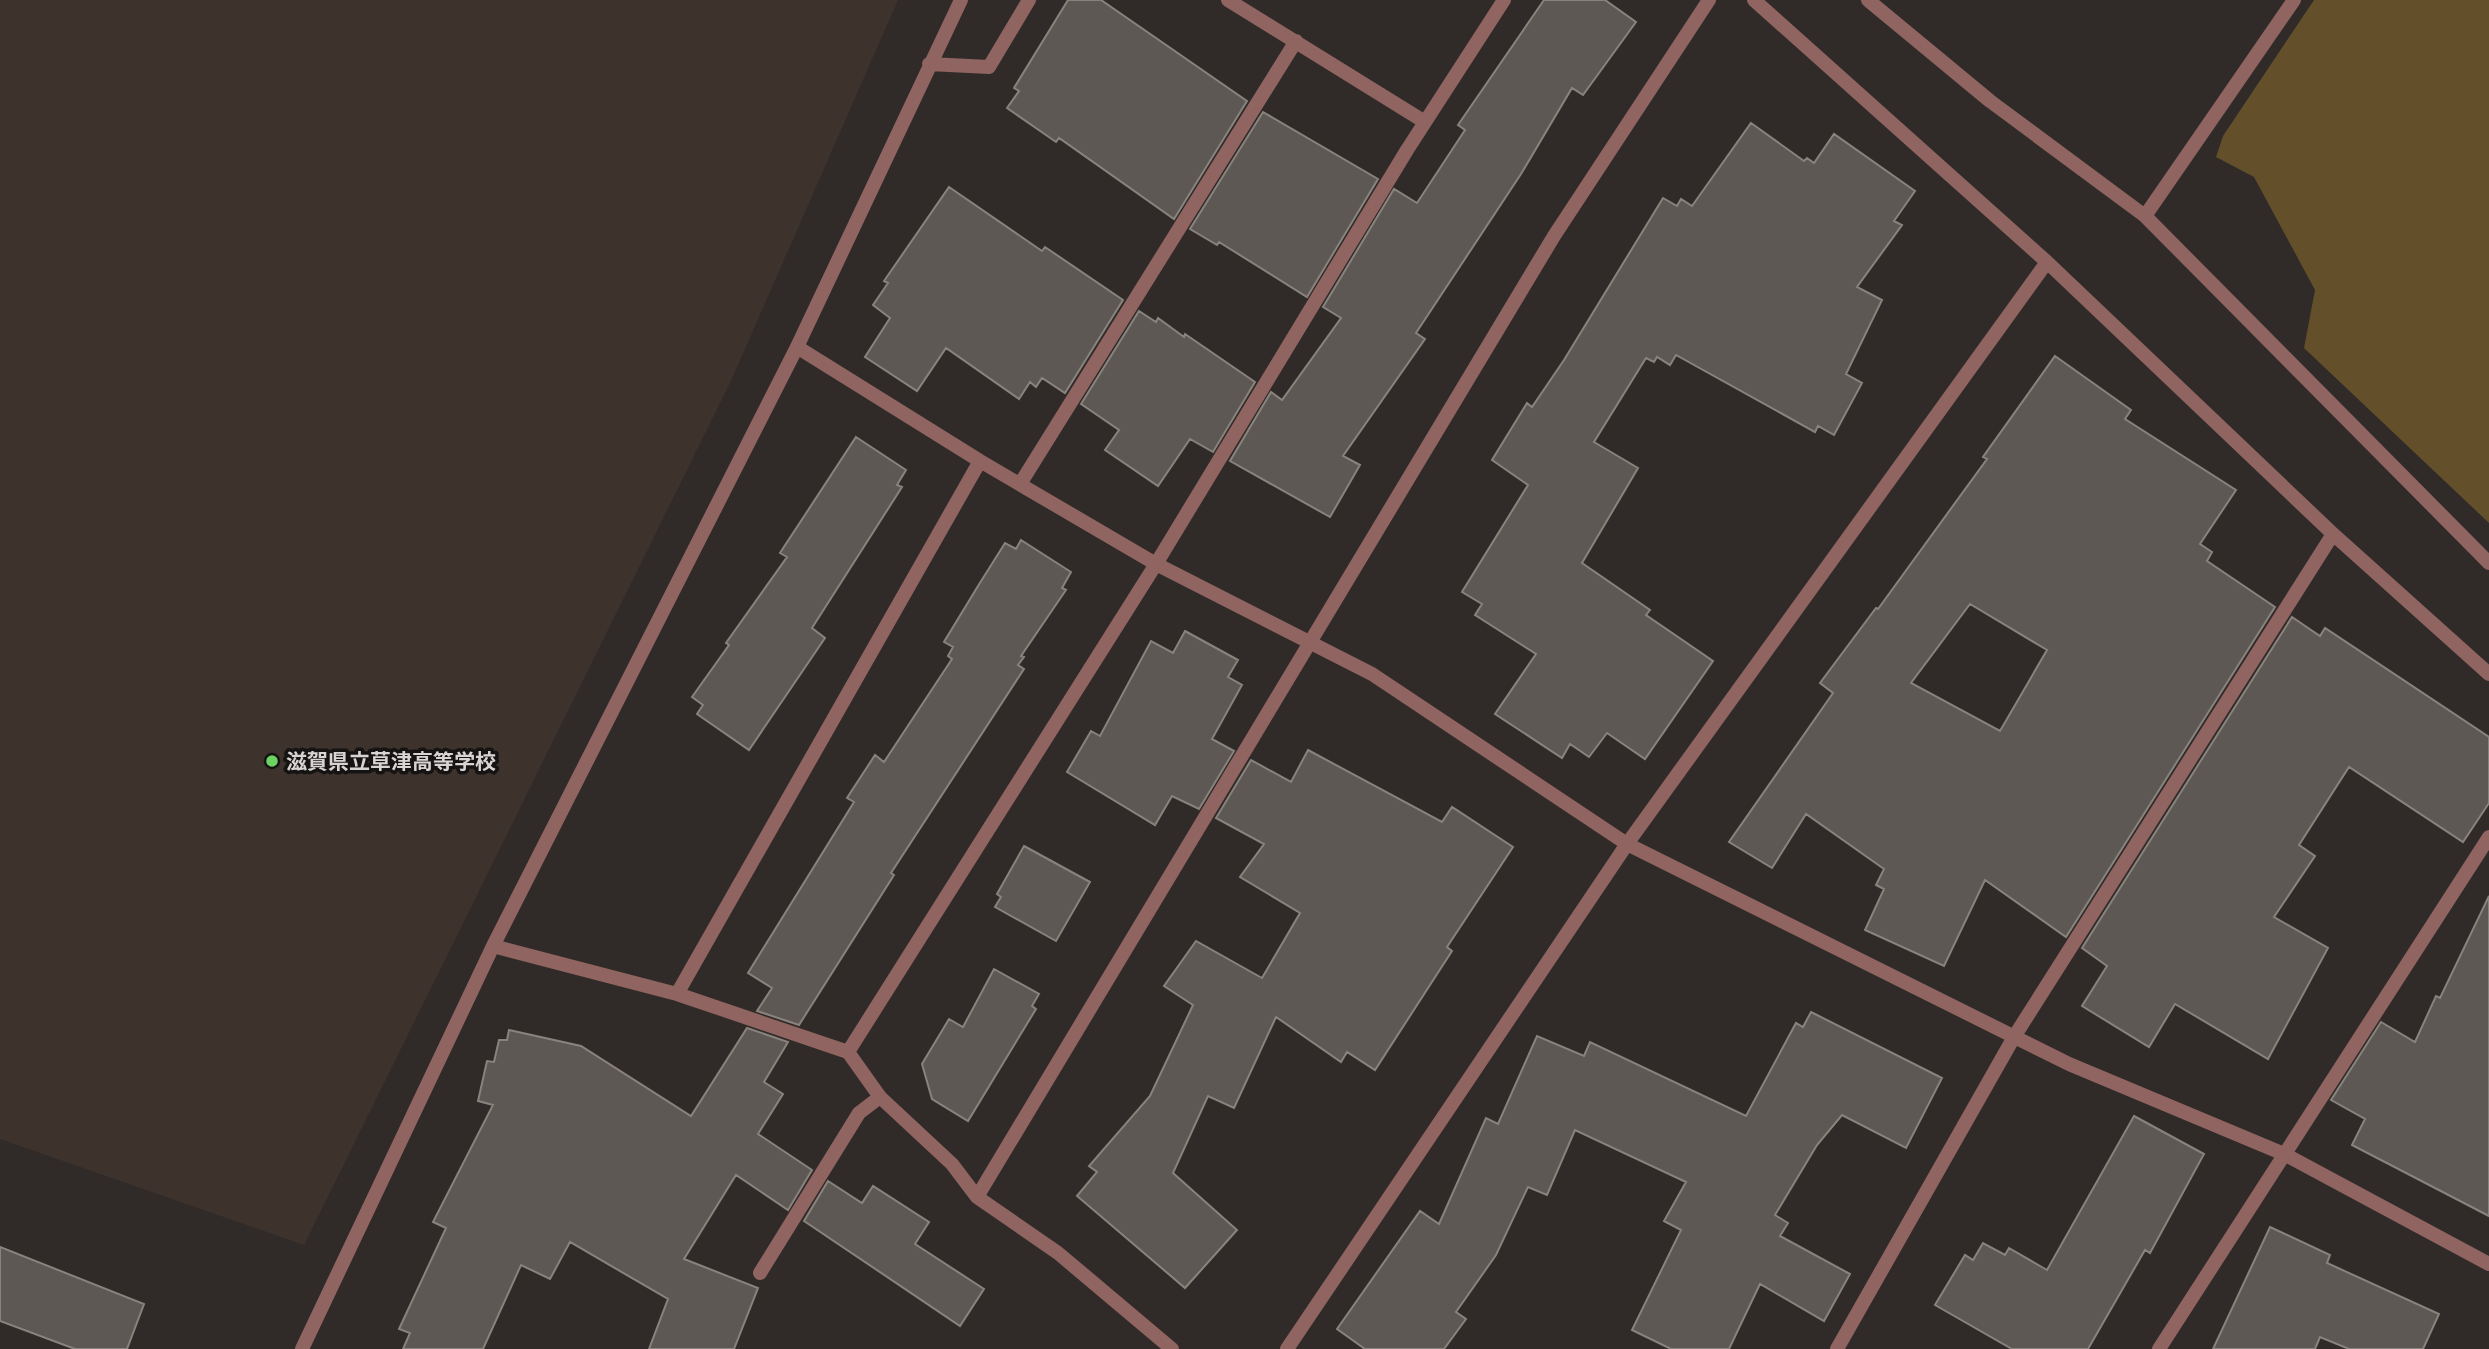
<svg xmlns="http://www.w3.org/2000/svg" width="2489" height="1349" font-family="Montserrat,'Noto Sans JP',sans-serif">
<style>
.built{fill:#3e322d}
.green{fill:#63502b}
.building{fill:#5d5854;stroke:#89837e;stroke-width:2;fill-rule:evenodd}
.lines{fill:none;stroke-linecap:round;stroke-linejoin:round}
.service{stroke:#906460;stroke-width:14}
.minor{stroke:#906460;stroke-width:14}
.poi-dot{fill:#6cd362;stroke:#161413;stroke-width:2.5}
.labels{text-anchor:middle;dominant-baseline:central;stroke-width:7;stroke-linejoin:round;paint-order:stroke}
.poi-label{font-size:21px;font-weight:bold;fill:#d8d4d3;stroke:#161413;text-anchor:start}
</style>
<rect width="100%" height="100%" fill="#302b28"/>
<path class="built" d="M0,0H898L730,383L304,1245L0,1139Z"/>
<path class="green" d="M2314,0H2489V523L2304,348L2315,290L2254,177L2216,157L2223,136Z"/>
<path class="building" d="M1068,0H1101L1247,101L1174,219L1059,138L1056,142L1007,108L1019,91L1014,88Z
M1544,0H1605L1636,22L1583,95L1572,88L1521,174L1416,333L1425,339L1343,456L1360,465L1330,517L1230,461L1271,392L1282,400L1341,318L1323,307L1394,189L1417,203L1465,130L1458,125Z
M1263,112L1378,179L1307,297L1219,242L1217,245L1190,229Z
M1751,123L1804,161L1807,158L1814,163L1834,134L1915,191L1894,221L1902,225L1857,287L1882,300L1846,374L1862,383L1834,435L1818,426L1815,432L1676,355L1670,365L1657,357L1654,362L1646,358L1594,442L1638,468L1582,563L1650,610L1646,615L1713,661L1645,759L1607,733L1589,757L1570,744L1562,758L1495,714L1536,654L1475,615L1482,604L1462,592L1528,485L1492,460L1527,403L1532,407L1564,360L1663,198L1677,206L1681,199L1692,206Z
M949,187L1042,251L1045,247L1123,300L1065,393L1042,378L1036,387L1030,382L1019,399L946,348L917,391L865,357L890,318L873,305L888,283L884,281Z
M1139,311L1156,322L1158,318L1184,337L1185,334L1255,382L1213,452L1190,439L1158,486L1105,450L1119,430L1081,404Z
M2055,356L2131,410L2125,419L2236,490L2200,544L2212,552L2207,561L2275,607L2066,937L1985,880L1944,966L1865,930L1884,889L1876,885L1884,869L1806,814L1772,868L1729,842L1833,693L1820,683L1876,608L1878,609L1987,459L1983,457ZM1970,604L2047,650L2000,731L1911,683Z
M856,437L906,470L897,485L902,487L812,628L825,638L749,750L697,714L703,705L692,697L729,645L726,643L787,557L780,553Z
M1021,540L1071,572L1062,588L1066,590L1021,656L1024,657L1018,665L1024,669L891,873L894,875L799,1025L757,1011L772,988L748,973L854,802L847,798L875,755L884,762L952,659L948,656L953,647L944,642L978,586L1005,543L1016,549Z
M2292,617L2320,636L2325,628L2489,737V803L2463,842L2349,767L2299,845L2315,856L2274,917L2328,948L2268,1059L2175,1004L2149,1047L2082,1006L2107,966L2082,948Z
M1185,631L1238,660L1228,677L1242,685L1212,739L1234,751L1199,809L1172,796L1155,825L1067,772L1091,731L1100,736L1151,641L1173,653Z
M1308,750L1442,822L1452,807L1513,847L1447,947L1452,951L1375,1070L1347,1052L1341,1062L1276,1017L1234,1108L1208,1096L1173,1173L1237,1230L1185,1288L1077,1196L1097,1172L1089,1166L1150,1096L1193,1005L1164,986L1196,941L1262,978L1300,913L1240,877L1264,844L1216,818L1251,760L1291,782Z
M1024,846L1090,882L1056,941L995,907L1001,897L997,894Z
M2489,896V1216L2352,1145L2365,1119L2331,1100L2381,1022L2415,1042L2436,996L2440,998Z
M994,969L1039,994L1032,1006L1036,1009L968,1121L932,1099L922,1064L949,1019L963,1027Z
M1811,1012L1942,1078L1906,1148L1842,1115L1817,1145L1775,1215L1788,1223L1780,1236L1850,1274L1824,1321L1760,1284L1729,1349H1671L1632,1330L1681,1230L1664,1221L1686,1182L1575,1130L1547,1195L1528,1187L1496,1255L1456,1312L1466,1319L1444,1349H1365L1337,1329L1420,1211L1439,1224L1486,1118L1498,1124L1537,1036L1584,1056L1590,1042L1746,1116L1796,1023L1803,1027Z
M747,1028L788,1042L764,1082L783,1094L758,1134L812,1170L788,1210L736,1175L684,1259L758,1288L734,1349H649L668,1299L570,1242L550,1279L521,1265L483,1349H403L410,1333L399,1329L446,1228L433,1222L493,1105L478,1101L487,1061L494,1062L499,1040H507L509,1030L581,1046L691,1116Z
M2134,1116L2204,1154L2150,1253L2145,1250L2088,1349H2012L1935,1305L1965,1255L1973,1260L1983,1243L2005,1255L2009,1248L2047,1270Z
M828,1181L862,1203L873,1186L929,1222L915,1244L984,1289L960,1326L804,1221Z
M2270,1227L2330,1255L2327,1263L2439,1314L2423,1349H2349L2320,1337L2315,1349H2213Z
M0,1247L144,1304L127,1349H75L0,1321Z"/>
<g class="lines">
<path class="service" d="M760,1273L859,1113L880,1097"/>
<path class="minor" d="M1228,0L1425,122
M1754,0L2047,262L2333,534L2489,674
M1868,0L1990,101L2145,216L2489,563
M929,64L989,67L1029,0
M2145,216L2294,0
M797,347L980,461L1156,564L1372,674L1627,844L2069,1064L2284,1154L2489,1264
M1020,484L1296,41
M493,946L677,994L848,1052L880,1097L952,1164L977,1197L1058,1253L1172,1349
M677,994L980,461
M848,1052L1156,564L1407,150L1504,0
M977,1197L1554,236L1709,0
M302,1349L493,946L797,347L961,0
M1287,1349L1627,844L2047,262
M1837,1349L2014,1037L2333,534
M2159,1349L2489,837"/>
</g>
<circle class="poi-dot" cx="272" cy="761" r="7"/>
<g class="labels">
<g class="poi-label">
<text x="286" y="761">滋賀県立草津高等学校</text>
</g>
</g>
</svg>
